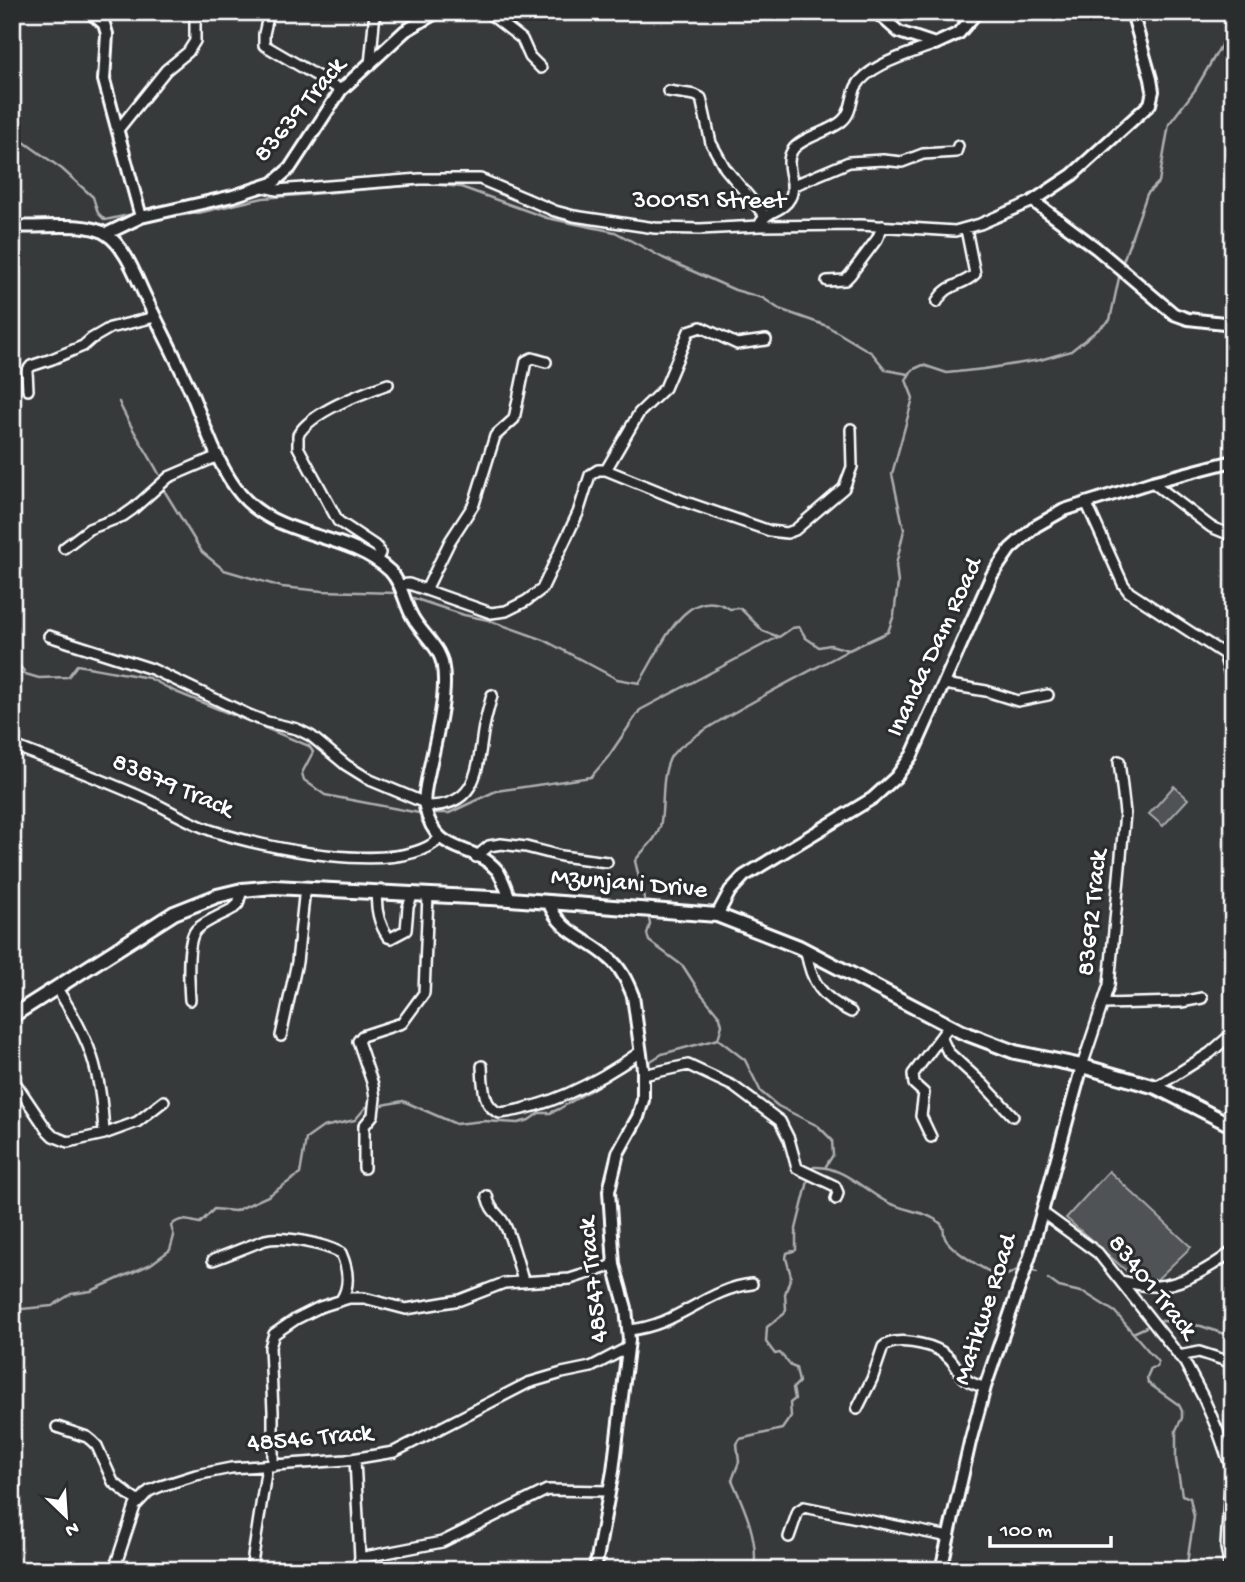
<svg xmlns="http://www.w3.org/2000/svg" width="1245" height="1582" font-family="'Gochi Hand',sans-serif">
<style>
.green{fill:#505354;stroke:#a8a9aa;stroke-width:2}
.lines{fill:none;stroke-linecap:round;stroke-linejoin:round}
.stream{stroke:#adaeaf;stroke-width:2.5}
.minor-casing{stroke:#fff;stroke-width:14}
.tertiary-casing{stroke:#fff;stroke-width:16}
.secondary-casing{stroke:#fff;stroke-width:18}
.minor{stroke:#2a2d2e;stroke-width:9}
.tertiary{stroke:#2a2d2e;stroke-width:10}
.secondary{stroke:#2a2d2e;stroke-width:12}
.labels{text-anchor:middle;dominant-baseline:central;stroke-width:6;stroke-linejoin:round;paint-order:stroke}
.street-label{font-size:26px;fill:#fff;stroke:#2a2d2e}
</style>
<rect width="100%" height="100%" fill="#373a3b"/>
<filter id="ink" filterUnits="userSpaceOnUse"><feTurbulence type="fractalNoise" baseFrequency=".0143" numOctaves="2"/><feDisplacementMap in="SourceGraphic" scale="14" xChannelSelector="R" yChannelSelector="G"/><feConvolveMatrix kernelMatrix="1 2 1 2 8 2 1 2 1" color-interpolation-filters="sRGB"/></filter>
<g filter="url(#ink)">
<path class="green" d="M1174,786L1188,799L1163,826L1149,814Z
M1109,1171L1191,1247L1147,1289L1066,1218Z"/>
<g class="lines">
<path class="stream" d="M12,123L24,142L62,169L93,197L98,213L105,220L129,215
M154,219L198,213L263,198L430,184L461,187L547,218L615,232L663,258L735,290L763,298L779,309L827,326L872,353L886,370L908,374
M1121,267L1147,194L1159,182L1169,124L1195,90L1233,25
M119,402C130,428 146,449 159,474
M162,487L202,552L224,570L282,587L322,591L396,593
M413,598L464,615L488,620L544,640L617,679L639,683C659,654 684,580 730,609L740,608L763,631L779,637L792,628L799,627L806,638L819,647L830,645L849,650L888,632L894,615L898,583L896,565L904,530L892,474L913,398L906,380L912,370L923,365L947,373L984,369L1040,360L1071,351L1110,320L1120,273
M12,657L24,671
M12,670L39,678L68,677L77,665L149,678L176,692L233,715
M238,717L309,746L313,752L302,773L304,780L325,795L419,813
M430,813H449L496,791L591,777L608,757L640,710L778,637
M646,906L635,861C643,849 656,841 660,827C665,804 660,780 670,758C679,737 819,667 847,651
M648,913L650,924L647,934L649,941L683,966L699,991L720,1017L722,1025L718,1039L745,1060L761,1092L778,1106L818,1126L832,1140L833,1155L826,1166
M649,1062L662,1054L718,1039
M378,1106L403,1101L456,1124L483,1121L518,1123L529,1120L539,1113H550L559,1109L636,1063
M811,1170L814,1167C841,1165 863,1189 885,1201C902,1211 925,1210 940,1223C946,1228 942,1231 945,1238C950,1249 989,1275 1002,1275C1010,1276 1014,1271 1021,1268
M1027,1269L1037,1272
M1048,1279L1059,1287L1085,1293L1115,1312L1158,1362L1157,1367L1151,1368L1147,1377L1148,1383L1179,1405L1182,1411V1418L1176,1430V1460L1182,1495L1190,1498L1194,1517L1186,1570
M12,1310L52,1306L71,1294L91,1291L151,1264L170,1250L174,1236L171,1226C180,1216 188,1221 200,1223L214,1209L235,1211L268,1196L300,1174L306,1139L323,1127L355,1120L366,1107L370,1108
M1156,1320L1201,1326L1233,1337
M1133,1333L1146,1327
M754,1570C759,1539 744,1507 732,1480L739,1462L737,1444L740,1439L782,1429L791,1416L790,1403L795,1399L793,1388L799,1382L796,1368L791,1366L780,1353L775,1354L766,1342L767,1327L784,1314L786,1309L785,1294L791,1276L786,1258L787,1253L796,1250V1229L809,1177"/>
<defs>
<path id="minor" d="M269,12L264,34V45L341,90
M487,12L522,39L530,57L541,68
M370,65L375,12
M668,91L695,95L701,98L711,143L725,168L765,216
M117,131L166,70L188,52L195,41V12
M792,186L849,162L883,160L902,162L923,154L956,152L958,146
M264,187L277,190L420,179H480L555,211L574,216L655,228L700,229L759,226L861,225L955,231L980,224L1033,201
M759,226C764,211 783,212 790,198C798,184 783,166 792,151C799,138 830,132 842,121C852,113 851,98 856,87C868,64 913,53 935,44
M827,281L845,280L850,275L877,239L883,226
M937,302C945,284 963,286 975,274L966,229
M28,390L27,371L31,366L52,359L83,346L91,339L110,328L155,317
M606,470L639,413L665,388L689,331L701,327L737,344L766,340
M1152,482L1211,527L1233,536
M1086,502L1123,584L1129,592L1224,654L1233,685
M64,548L89,529L123,516L133,509L169,477L218,456
M376,561L380,553L377,547L338,521L298,447V435C312,411 363,393 388,384
M400,585L409,584L491,613L506,611L526,601L542,589L578,513L590,475L598,470H606L680,500L770,531L787,533L795,530L844,488L852,467L851,429
M426,590L450,541L474,504L495,436L514,419L526,361L532,358L546,362
M49,636L152,669L249,715L267,722L297,729L311,736L346,765L370,780L425,803
M944,684L986,691L1018,701L1048,695
M12,745C57,763 102,779 146,799C168,809 189,823 213,831C261,847 401,878 440,838
M425,806C476,807 477,773 483,732C485,720 489,707 492,695
M476,857L489,846L501,844L526,847L561,856L607,862
M377,891C375,907 379,924 388,937L391,938L406,930L408,907L413,894
M806,951C811,983 822,998 851,1012
M56,987C91,1041 101,1070 104,1134
M190,1000C189,985 186,941 196,930C205,921 222,915 234,908L238,904L242,890
M1104,1004L1181,1002L1202,998
M281,1036L297,962L305,888
M941,1037L948,1052L984,1085L1013,1116
M482,1066C483,1083 482,1107 500,1113C552,1107 599,1081 640,1052
M1082,1066L1109,985L1125,813L1119,761
M643,1075L688,1065L733,1086L780,1121L789,1139L797,1168L835,1186L838,1193L836,1199
M12,1078L47,1130L53,1136L68,1142L104,1134L137,1122L164,1101
M1156,1087L1210,1053L1233,1033
M931,1137L921,1116L924,1093L914,1084L913,1074L949,1026
M364,1168V1126L373,1115L375,1098L373,1085L358,1041L362,1036L402,1023L424,993L428,895
M487,1196C492,1215 498,1211 505,1225C513,1243 518,1262 523,1281
M1043,1213L1098,1253L1185,1363L1203,1397L1218,1431L1231,1468L1226,1547L1230,1570
M213,1260C230,1254 248,1246 265,1240C282,1235 325,1244 341,1253C348,1269 351,1285 341,1300
M1120,1281C1132,1283 1145,1287 1158,1286C1184,1284 1213,1266 1233,1251
M629,1330C678,1326 706,1289 752,1284
M1179,1356L1199,1352L1233,1363
M857,1409L872,1379L883,1347C895,1336 929,1344 942,1352C962,1364 954,1381 985,1387
M57,1427L87,1437L92,1441L97,1446L113,1482L138,1502
M355,1459L360,1558L356,1570
M273,1466V1411L270,1347L274,1334L296,1319L320,1307L349,1298H364L406,1309L460,1300L504,1283L570,1279L614,1265
M789,1537L798,1511L804,1507L949,1537
M360,1558L442,1542L547,1490L608,1491
M114,1570L135,1506L149,1491L161,1486L196,1475L231,1468L346,1460L394,1452L528,1383L562,1373L591,1367L627,1348
M251,1570L267,1466"/>
<path id="tertiary" d="M90,12L104,24L107,34L104,80L141,217
M876,12L899,32L935,44L959,33L977,12
M1132,12L1151,79L1153,91L1150,104L1072,175L1033,201L1096,248L1174,314L1188,319L1233,324
M12,226C38,229 85,220 106,234C125,246 136,277 145,296C160,328 177,359 191,392C204,423 215,459 235,487C272,541 345,529 390,571C403,585 404,603 413,618C420,630 431,640 438,652C454,679 434,744 428,776C426,785 423,797 425,807C436,858 472,841 497,870C503,878 506,889 510,899
M106,234L141,217L233,196L273,183L290,168L341,90L405,31L437,12
M548,901C560,934 586,937 609,958C621,968 627,981 633,996L643,1069V1100L638,1117L618,1153L609,1191L614,1265L626,1308L629,1340L613,1471L595,1570
M717,915L730,891L744,876L873,798L896,777L912,755L992,575L1010,549L1036,526L1064,510L1152,482L1233,461
M941,1570L970,1442L985,1387L1030,1256L1082,1066"/>
<path id="secondary" d="M12,1016L174,913L217,896L242,890L274,887L510,899L717,915L799,947L962,1032L1015,1052L1082,1066L1156,1087L1233,1126"/>
</defs>
<use href="#minor" class="minor-casing"/>
<use href="#tertiary" class="tertiary-casing"/>
<use href="#secondary" class="secondary-casing"/>
<use href="#minor" class="minor"/>
<use href="#tertiary" class="tertiary"/>
<use href="#secondary" class="secondary"/>
</g>
</g>
<g class="labels">
<g class="street-label">
<text transform="translate(301 111) rotate(-50)">83639 Track</text>
<text x="709" y="202">300151 Street</text>
<text transform="translate(936 648) rotate(-65)">Inanda Dam Road</text>
<text transform="translate(172 787) rotate(23)">83879 Track</text>
<text transform="translate(629 885) rotate(5)">Mzunjani Drive</text>
<text transform="translate(1094 913) rotate(-84)">83692 Track</text>
<text transform="translate(595 1280) rotate(-96)">48547 Track</text>
<text transform="translate(1151 1288) rotate(51)">83401 Track</text>
<text transform="translate(987 1310) rotate(-72)">Matikwe Road</text>
<text transform="translate(310 1440) rotate(-5)">48546 Track</text>
</g>
</g>
<rect width="1245" height="1582" fill="none" stroke="#2a2d2e" stroke-width="42"/>
<rect x="21" y="21" width="1203" height="1540" fill="none" stroke="#fff" stroke-width="2.5" filter="url(#ink)"/>
<g transform="translate(66 1516) rotate(155)" stroke="#2a2d2e" stroke-width="5" paint-order="stroke">
<path d="M0-5L12 26L0 18L-12 26Z" fill="#ffffff"/>
<text y="-10" font-size="19" font-weight="bold" text-anchor="middle" fill="#ffffff">N</text>
</g>
<path d="M990 1536v10h121v-10" fill="none" stroke="#ffffff" stroke-width="3.5"/>
<text x="1000" y="1536" font-size="21" fill="#ffffff" stroke="#2a2d2e" stroke-width="5" paint-order="stroke">100 m</text>
</svg>
